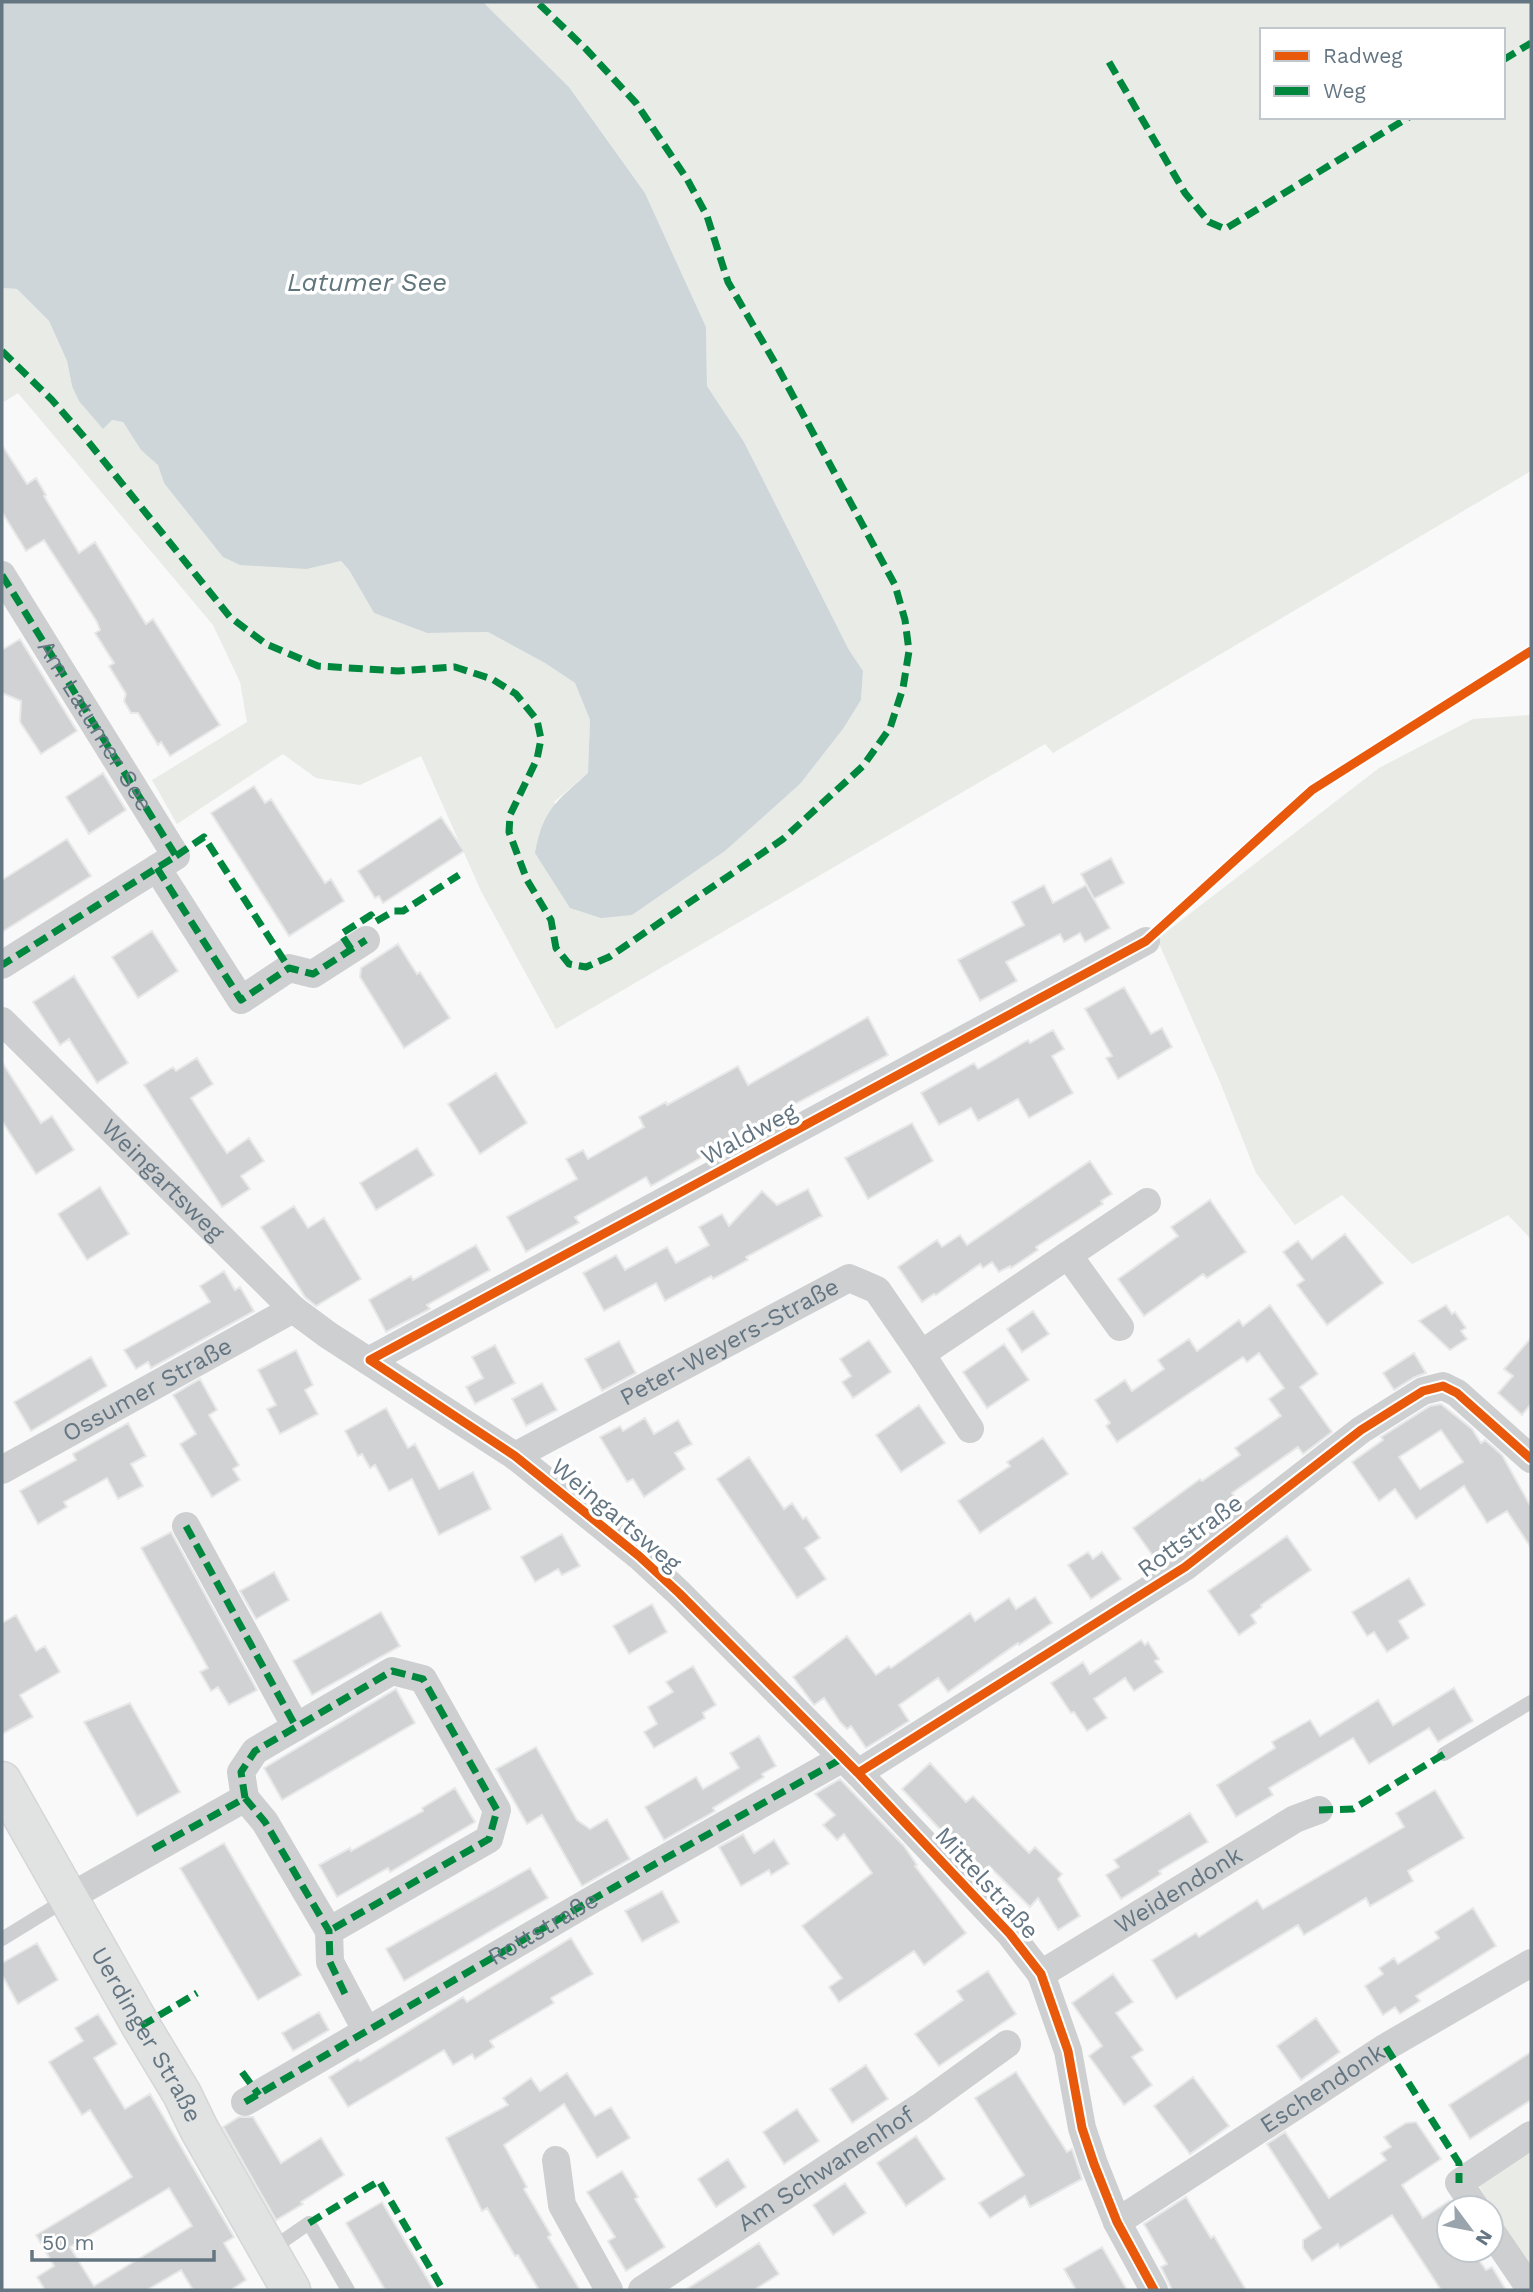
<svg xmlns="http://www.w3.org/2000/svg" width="1533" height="2292" font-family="'Work Sans',sans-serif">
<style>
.green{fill:#e8ebe6;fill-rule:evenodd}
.water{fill:#ced6d9}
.building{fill:#d0d2d3;stroke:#e8e8e8;stroke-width:2;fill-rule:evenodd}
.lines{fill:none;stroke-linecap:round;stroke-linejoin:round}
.secondary-casing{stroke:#d5d6d7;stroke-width:41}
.lane{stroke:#cecfd0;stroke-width:14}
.street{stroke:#cecfd0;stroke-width:28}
.secondary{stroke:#e1e2e2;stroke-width:38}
.quiet{stroke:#00873e;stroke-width:7;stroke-dasharray:14 7;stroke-linecap:butt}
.cycleway-casing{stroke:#fff;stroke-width:13}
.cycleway{stroke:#e8590c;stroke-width:9}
.labels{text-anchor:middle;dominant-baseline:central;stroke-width:7;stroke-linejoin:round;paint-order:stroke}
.street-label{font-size:24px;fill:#657683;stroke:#fff}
.water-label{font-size:26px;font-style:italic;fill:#60757c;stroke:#fff}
</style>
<rect width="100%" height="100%" fill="#f9f9f9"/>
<path class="green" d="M483,2H1531V471L1053,753L1045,744L556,1029L481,891L421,756L360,785L316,778L283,754L177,824L152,780L247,722L240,682L213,625L18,393L2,403V288L17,289L49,321L67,361L72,386L112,420L123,422L141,450L158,464L164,483L307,569L341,561L349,570L374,613L427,633L488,632L545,663L575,683L590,720L588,773L554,802L632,915L725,851L800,784L843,729L861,700L863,672L849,650L744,442L707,386L706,327L645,193L569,87ZM1262,30H1503V117H1262Z
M1531,715V1239L1508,1215L1412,1264L1342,1195L1295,1225L1256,1173L1220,1082L1157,939L1379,768L1473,719Z
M1531,2148V2270L1477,2183Z"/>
<path class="water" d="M2,2H483L569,87L645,193L706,327L707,386L744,442L849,650L863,671L861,700L843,729L800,784L725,851L632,915L601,918L570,908L535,853C543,809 557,801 588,773L590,720L575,683L545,663L488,632L427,633L374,613L349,570L341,561L307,569L240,565L223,557L164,483L158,465L141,450L123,422L112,420L103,429L79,401L72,386L67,361L49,321L17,289L2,288Z"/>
<path class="building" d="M2,445L27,484L36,478L46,495L44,496L79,553L95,542L146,624L153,619L220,725L170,756L161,742L158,745L138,713H131L124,701L126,694L109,666L114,663L95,633L100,630L97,622L44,540L26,551L2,512Z
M20,639L77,731L41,754L20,722L21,701L2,693V650Z
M103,773L126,810L89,834L66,797Z
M254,786L265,803L271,799L325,883L331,879L344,901L289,936L211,813Z
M441,817L464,851L383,903L379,896L375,898L358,871Z
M67,839L91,876L2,932V880Z
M1111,858L1124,883L1094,899L1081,874Z
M1044,885L1053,903L1086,885L1110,928L1085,942L1080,933L1064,942L1060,934L1006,962L1017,981L980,1001L958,960L1024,925L1012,902Z
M152,931L178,971L138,998L112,957Z
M398,944L417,974L420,972L450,1018L404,1048L360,977L361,968Z
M74,976L128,1063L97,1083L69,1039L60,1045L33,1002Z
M1124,987L1151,1034L1162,1028L1172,1047L1118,1079L1106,1058L1112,1056L1085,1009Z
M868,1017L888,1055L702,1153L704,1156L651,1186L646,1177L575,1217L579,1223L526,1252L507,1217L577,1179L566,1159L583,1150L588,1159L644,1127L639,1117L666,1102L667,1105L738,1066L748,1085Z
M1053,1030L1064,1049L1052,1056L1073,1093L1029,1118L1018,1099L978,1121L971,1108L939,1125L921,1093L974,1063L978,1069L1028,1040L1030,1043Z
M197,1058L213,1084L191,1098L214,1134L227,1153L249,1138L264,1161L241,1176L250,1189L222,1207L144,1085L173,1067L176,1071Z
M2,1062L41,1123L52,1116L74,1150L36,1174L2,1121Z
M496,1073L527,1123L480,1154L448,1104Z
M912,1123L933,1161L868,1199L845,1158Z
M417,1148L434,1175L376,1210L360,1183Z
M1090,1161L1112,1194L1101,1201L1103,1204L1036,1247L1038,1250L1011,1268L1010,1266L999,1272L992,1262L983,1268L980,1264L936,1295L934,1294L922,1302L898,1267L937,1240L942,1247L960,1235L967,1245Z
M100,1187L129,1234L87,1260L58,1214Z
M808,1189L822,1216L746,1257L748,1260L713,1279L711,1276L665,1301L656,1283L604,1311L583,1273L616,1255L625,1270L667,1247L676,1263L709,1245L699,1227L722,1214L729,1226L762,1191L777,1205Z
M1210,1200L1246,1252L1207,1278L1203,1274L1144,1316L1118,1279L1178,1236L1171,1227Z
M294,1206L308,1228L324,1218L361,1279L316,1306L305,1297L261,1227Z
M1345,1234L1383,1283L1327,1325L1297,1285L1304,1280L1283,1252L1298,1241L1312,1259Z
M476,1245L490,1270L427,1305L430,1309L386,1332L369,1300L411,1276L413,1280Z
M224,1271L235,1290L240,1287L254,1311L151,1368L148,1362L136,1369L124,1350L210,1302L200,1286Z
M1270,1305L1318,1374L1300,1387L1332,1432L1303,1454L1298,1447L1232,1493L1234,1496L1153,1556L1133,1528L1200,1479L1202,1481L1240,1455L1235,1448L1281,1416L1269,1399L1284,1388L1259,1353L1247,1362L1243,1357L1117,1442L1106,1426L1110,1423L1095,1400L1125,1380L1132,1391L1164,1369L1158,1360L1189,1339L1197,1351L1239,1320L1243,1326Z
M1446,1305L1452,1314L1455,1312L1466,1328L1461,1331L1467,1339L1450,1350L1419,1321Z
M1033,1311L1049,1334L1022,1352L1007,1329Z
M1531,1338V1404L1522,1415L1498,1393L1513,1376L1504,1369Z
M869,1340L891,1372L853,1398L842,1382L851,1376L840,1359Z
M619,1341L636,1373L602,1391L585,1359Z
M1004,1344L1029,1380L987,1408L963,1372Z
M495,1345L515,1383L475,1404L466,1387L483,1378L472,1357Z
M296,1350L313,1385L305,1390L318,1414L280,1434L267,1409L276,1405L258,1370Z
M1414,1353L1426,1373L1415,1377L1394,1390L1383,1373Z
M91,1357L107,1386L31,1431L14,1402Z
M200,1379L217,1410L209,1415L239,1465L233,1469L240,1480L212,1497L180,1444L196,1434L173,1395Z
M542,1383L557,1410L526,1426L512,1399Z
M1441,1404L1472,1429L1481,1443L1485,1440L1502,1455L1531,1507V1548L1507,1511L1487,1523L1464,1486L1416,1519L1395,1489L1379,1501L1352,1462L1383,1440L1381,1437L1430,1406ZM1441,1430L1463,1462L1420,1489L1399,1457Z
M919,1405L945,1443L901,1472L876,1435Z
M386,1408L408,1448L415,1444L439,1489L473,1472L491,1509L439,1535L412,1479L389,1491L375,1465L370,1468L362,1454L358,1456L345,1431Z
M645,1418L654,1434L678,1420L692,1444L675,1453L685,1469L644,1497L633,1479L627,1482L600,1437L620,1426L623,1431Z
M128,1423L146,1456L131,1464L143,1486L118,1499L107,1478L64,1502L67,1507L38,1524L20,1491L76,1460L73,1454Z
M1043,1438L1068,1474L980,1533L958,1501L1010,1466L1007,1462Z
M749,1457L784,1509L792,1503L803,1519L806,1517L820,1538L805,1548L826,1579L797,1598L717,1479Z
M171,1532L257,1690L229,1705L218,1687L211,1691L200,1672L208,1668L141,1548Z
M562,1534L580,1566L562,1575L558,1569L535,1582L521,1557Z
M1287,1536L1311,1570L1261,1605L1262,1607L1251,1615L1256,1623L1239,1635L1208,1591Z
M1088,1552L1093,1559L1102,1552L1121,1579L1091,1599L1068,1565Z
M274,1572L289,1600L256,1619L240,1591Z
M1409,1578L1425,1605L1399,1621L1409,1638L1387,1652L1374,1632L1367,1636L1352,1612Z
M1035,1597L1052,1623L1019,1645L1018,1643L948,1692L938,1678L899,1705L909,1721L866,1748L851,1726L847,1729L840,1722L824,1698L814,1705L793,1677L847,1636L876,1675L889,1666L891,1668L970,1613L975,1621L1009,1598L1016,1609Z
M652,1604L667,1632L629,1654L613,1626Z
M381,1612L400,1646L312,1695L293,1661Z
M16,1615L36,1651L45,1646L60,1672L20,1695L33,1717L2,1734V1623Z
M1141,1640L1145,1645L1148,1642L1159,1659L1155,1661L1163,1672L1134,1691L1125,1678L1094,1699L1107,1718L1087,1731L1074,1712L1071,1713L1051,1683L1083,1662L1090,1674Z
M693,1666L716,1705L703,1713L705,1718L654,1748L644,1732L657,1724L648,1707L673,1692L666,1682Z
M1454,1688L1473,1721L1438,1742L1429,1728L1369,1764L1353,1738L1269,1788L1273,1795L1236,1817L1217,1785L1275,1748L1272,1742L1310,1720L1320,1736L1378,1700L1393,1725Z
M396,1689L415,1723L282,1800L264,1768Z
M130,1703L180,1792L137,1816L84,1722Z
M759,1736L776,1766L762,1774L764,1777L713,1808L715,1811L664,1840L645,1807L696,1777L703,1789L739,1768L730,1753Z
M536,1747L577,1820L590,1829L607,1819L630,1859L582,1886L542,1815L527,1824L496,1769Z
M930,1763L966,1802L973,1796L1029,1853L1035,1847L1062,1874L1058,1879L1080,1916L1058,1930L1038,1898L1030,1907L989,1866L981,1873L902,1789Z
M840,1779L904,1846L917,1865L915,1866L966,1933L924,1965L914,1951L839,2002L829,1987L842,1978L802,1926L872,1873L844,1834L837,1840L823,1825L835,1815L815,1794Z
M455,1788L475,1822L390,1872L388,1868L337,1897L319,1865L350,1848L351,1851L423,1811L422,1808Z
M1435,1790L1464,1838L1408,1871L1413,1881L1370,1906L1366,1898L1304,1935L1298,1925L1176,1999L1152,1960L1196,1933L1199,1937L1257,1900L1263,1909L1404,1827L1396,1813Z
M1190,1813L1208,1842L1159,1871L1161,1874L1121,1899L1106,1875L1119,1867L1114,1860Z
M743,1834L754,1853L774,1840L789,1864L771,1875L769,1870L741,1886L719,1847Z
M224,1843L301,1975L258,2000L180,1868Z
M530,1868L548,1898L404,1981L386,1949Z
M662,1891L679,1922L642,1942L625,1911Z
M1473,1908L1496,1946L1416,1996L1420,2001L1400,2014L1395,2007L1383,2015L1365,1986L1383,1974L1379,1968L1394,1958L1398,1964L1439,1938L1435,1932Z
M571,1938L593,1974L551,1998L554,2003L490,2041L494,2047L475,2059L472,2054L453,2065L444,2050L348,2107L329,2077L358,2059L360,2061L463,1997L467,2002Z
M37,1943L58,1980L18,2004L2,1975V1963Z
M988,1971L1016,2014L939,2066L915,2034L963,2000L957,1991Z
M1113,1974L1133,2002L1116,2013L1143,2050L1132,2057L1152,2085L1124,2105L1089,2056L1102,2046L1072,2003Z
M319,2012L329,2030L293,2051L282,2033Z
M98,2014L117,2044L94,2058L125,2109L150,2094L234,2237L224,2243L246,2280L231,2290H193L181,2270L147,2290H45L37,2277L54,2266L36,2235L132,2177L90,2110L82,2115L49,2062L83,2041L75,2028ZM169,2188L192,2226L94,2286L70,2247Z
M1316,2018L1340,2052L1301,2080L1277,2046Z
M1531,2052V2100L1470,2139L1449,2105Z
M866,2065L888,2099L852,2123L830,2089Z
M1016,2072L1067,2152L1072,2149L1082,2179L1030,2207L1025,2196L990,2218L979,2203L1024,2175L975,2098Z
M567,2073L595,2116L611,2107L630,2138L597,2158L564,2104L504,2145L527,2187L524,2189L551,2235L548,2237L580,2290H539L518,2255L515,2256L487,2208L482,2211L446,2138L508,2105L503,2098L531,2078L540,2091Z
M1193,2077L1229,2126L1190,2154L1154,2106Z
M797,2109L819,2141L784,2164L763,2132Z
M239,2117H253L281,2163L321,2138L344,2175L301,2202L303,2204L276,2220L223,2127Z
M1416,2122L1441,2159L1402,2185L1423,2218L1449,2201V2250H1472L1486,2270L1492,2267L1506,2290H1441L1392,2215L1340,2248L1338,2244L1312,2261L1303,2248V2240L1321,2228L1267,2144L1285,2132L1329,2198L1386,2160L1381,2153L1391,2147L1384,2137L1406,2123Z
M916,2136L945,2179L906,2206L877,2163Z
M728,2159L746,2187L716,2207L698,2179Z
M622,2171L638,2197L635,2199L665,2247L626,2271L608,2241L615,2237L587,2192Z
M845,2183L866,2213L833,2235L813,2205Z
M1186,2197L1211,2238L1214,2236L1246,2290H1172L1161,2267L1167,2264L1144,2224Z
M382,2202L409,2248L434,2290H385L346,2223Z
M759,2243L779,2274L754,2290H685Z
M1102,2247L1127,2290H1076L1064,2269Z"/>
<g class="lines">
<defs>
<g id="secondary">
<path id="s7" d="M2,1781L141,2026L182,2094L199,2129L291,2290"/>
</g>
</defs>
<use href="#secondary" class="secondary-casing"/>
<path class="lane" d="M1444,1754L1531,1702
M2,1939L67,1899
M270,2250L309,2223L348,2290"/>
<g class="street">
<path d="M2,575L176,856L2,965"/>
<path d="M157,868L241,1000L289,968L313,974L366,940"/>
<path id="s1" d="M2,1021L293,1309L328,1335L515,1456L639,1556L679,1593L858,1773L1010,1934L1041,1974L1068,2051L1082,2128L1094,2164L1117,2222L1154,2290"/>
<path d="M1068,1255L1120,1327"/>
<path d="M921,1354L970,1429"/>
<path d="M370,1360L1146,941"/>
<path id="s2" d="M515,1456L849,1278L877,1290L921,1354L1147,1202"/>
<path id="s3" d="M2,1470L293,1309"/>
<path d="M186,1526L296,1727"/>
<path d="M858,1773L1185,1567L1361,1430L1423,1391L1443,1386L1457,1393L1531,1459"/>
<path d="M245,1798L241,1772L255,1751L392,1671L423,1679L497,1810L489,1839L329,1931"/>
<path d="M68,1898L245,1798L265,1822L329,1931L330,1962L366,2030"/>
<path id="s4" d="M1041,1974L1295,1819L1319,1810"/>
<path d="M245,2102L595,1898L843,1758"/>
<path d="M556,2160L562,2205L609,2290"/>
<path d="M1476,2208L1459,2183L1531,2135"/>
<path id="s5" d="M1117,2222L1386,2047L1531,1963"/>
<path d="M1491,2231L1531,2290"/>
<path id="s6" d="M642,2290L920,2107L1007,2044"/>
</g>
<use href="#secondary" class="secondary"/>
<g class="quiet">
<path d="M1503,60L1531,43"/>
<path d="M1109,62L1185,193L1209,222L1225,229L1409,117"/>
<path d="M2,351L52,400L86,439L230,617L266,644L318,666L398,671L455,667L492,679L516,694L537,720L541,739L537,759L510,815L509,832L527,880L551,920L556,948L569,964L586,967L609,957L783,839L863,766L890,728L903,688L909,651L905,620L895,585L778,368L728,282L707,216L687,179L636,103L586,49L537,2"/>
<path id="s8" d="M2,575L176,856L2,965"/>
<path d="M176,856L204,837L289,968"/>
<path d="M157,868L241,1000L289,968L313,974L366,940"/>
<path d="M351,949L341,934L371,915L375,922L394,911H403L459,875"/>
<path d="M186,1526L296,1727"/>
<path d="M245,1798L241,1772L255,1751L392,1671L423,1679L497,1810L489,1839L329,1931"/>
<path d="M1319,1810L1353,1809L1444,1754"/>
<path d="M153,1849L245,1798L265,1822L329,1931L330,1962L345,1994"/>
<path d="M141,2026L197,1993"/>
<path d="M1386,2047L1459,2163V2183"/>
<path d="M242,2072L259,2095"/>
<path id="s9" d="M245,2102L595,1898L843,1758"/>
<path d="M309,2223L379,2181L443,2290"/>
</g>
<defs>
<path id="cycleway" d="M858,1773L1185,1567L1361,1430L1423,1391L1443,1386L1457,1393L1531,1459
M1154,2290L1117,2222L1094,2164L1082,2128L1068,2051L1041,1974L1010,1934L858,1773L679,1593L639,1556L515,1456L370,1360L1146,941L1312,790L1531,651"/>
</defs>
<use href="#cycleway" class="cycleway-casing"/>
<use href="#cycleway" class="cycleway"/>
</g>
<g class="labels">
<g class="street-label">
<text stroke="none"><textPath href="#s8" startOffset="177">Am Latumer See</textPath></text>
<text transform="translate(749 1134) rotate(-28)">Waldweg</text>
<text stroke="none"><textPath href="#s1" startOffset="226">Weingartsweg</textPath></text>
<text stroke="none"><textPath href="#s2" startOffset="243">Peter-Weyers-Straße</textPath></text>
<text stroke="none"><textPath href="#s3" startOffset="166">Ossumer Straße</textPath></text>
<text transform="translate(616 1515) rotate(40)">Weingartsweg</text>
<text transform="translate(1190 1536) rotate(-36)">Rottstraße</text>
<text transform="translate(987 1883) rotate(48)">Mittelstraße</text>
<text stroke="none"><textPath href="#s4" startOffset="161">Weidendonk</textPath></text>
<text stroke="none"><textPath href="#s9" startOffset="345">Rottstraße</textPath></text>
<text stroke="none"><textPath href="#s7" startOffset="292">Uerdinger Straße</textPath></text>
<text stroke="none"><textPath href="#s5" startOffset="245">Eschendonk</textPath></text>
<text stroke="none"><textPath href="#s6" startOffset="220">Am Schwanenhof</textPath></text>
</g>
<g class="water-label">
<text x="367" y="282">Latumer See</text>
</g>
</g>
<rect width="1533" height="2292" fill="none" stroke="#657683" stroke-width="7"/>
<rect x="1260" y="28" width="245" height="91" fill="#ffffff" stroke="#c1c8cd" stroke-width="2"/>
<rect x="1274" y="51" width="35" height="10" fill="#e8590c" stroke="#c1c8cd" stroke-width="2"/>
<text x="1323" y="63" font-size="21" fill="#657683">Radweg</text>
<rect x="1274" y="86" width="35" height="10" fill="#00873e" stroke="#c1c8cd" stroke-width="2"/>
<text x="1323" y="98" font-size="21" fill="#657683">Weg</text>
<g transform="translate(1470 2229) rotate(122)"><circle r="33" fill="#ffffff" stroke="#c1c8cd" stroke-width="2"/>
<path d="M0-5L12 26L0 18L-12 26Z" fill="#99a4ac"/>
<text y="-10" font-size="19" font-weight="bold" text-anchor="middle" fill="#657683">N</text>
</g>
<path d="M32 2250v10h182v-10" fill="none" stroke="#657683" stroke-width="3.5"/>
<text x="42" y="2250" font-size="21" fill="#657683" stroke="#ffffff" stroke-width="5" paint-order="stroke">50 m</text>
</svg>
